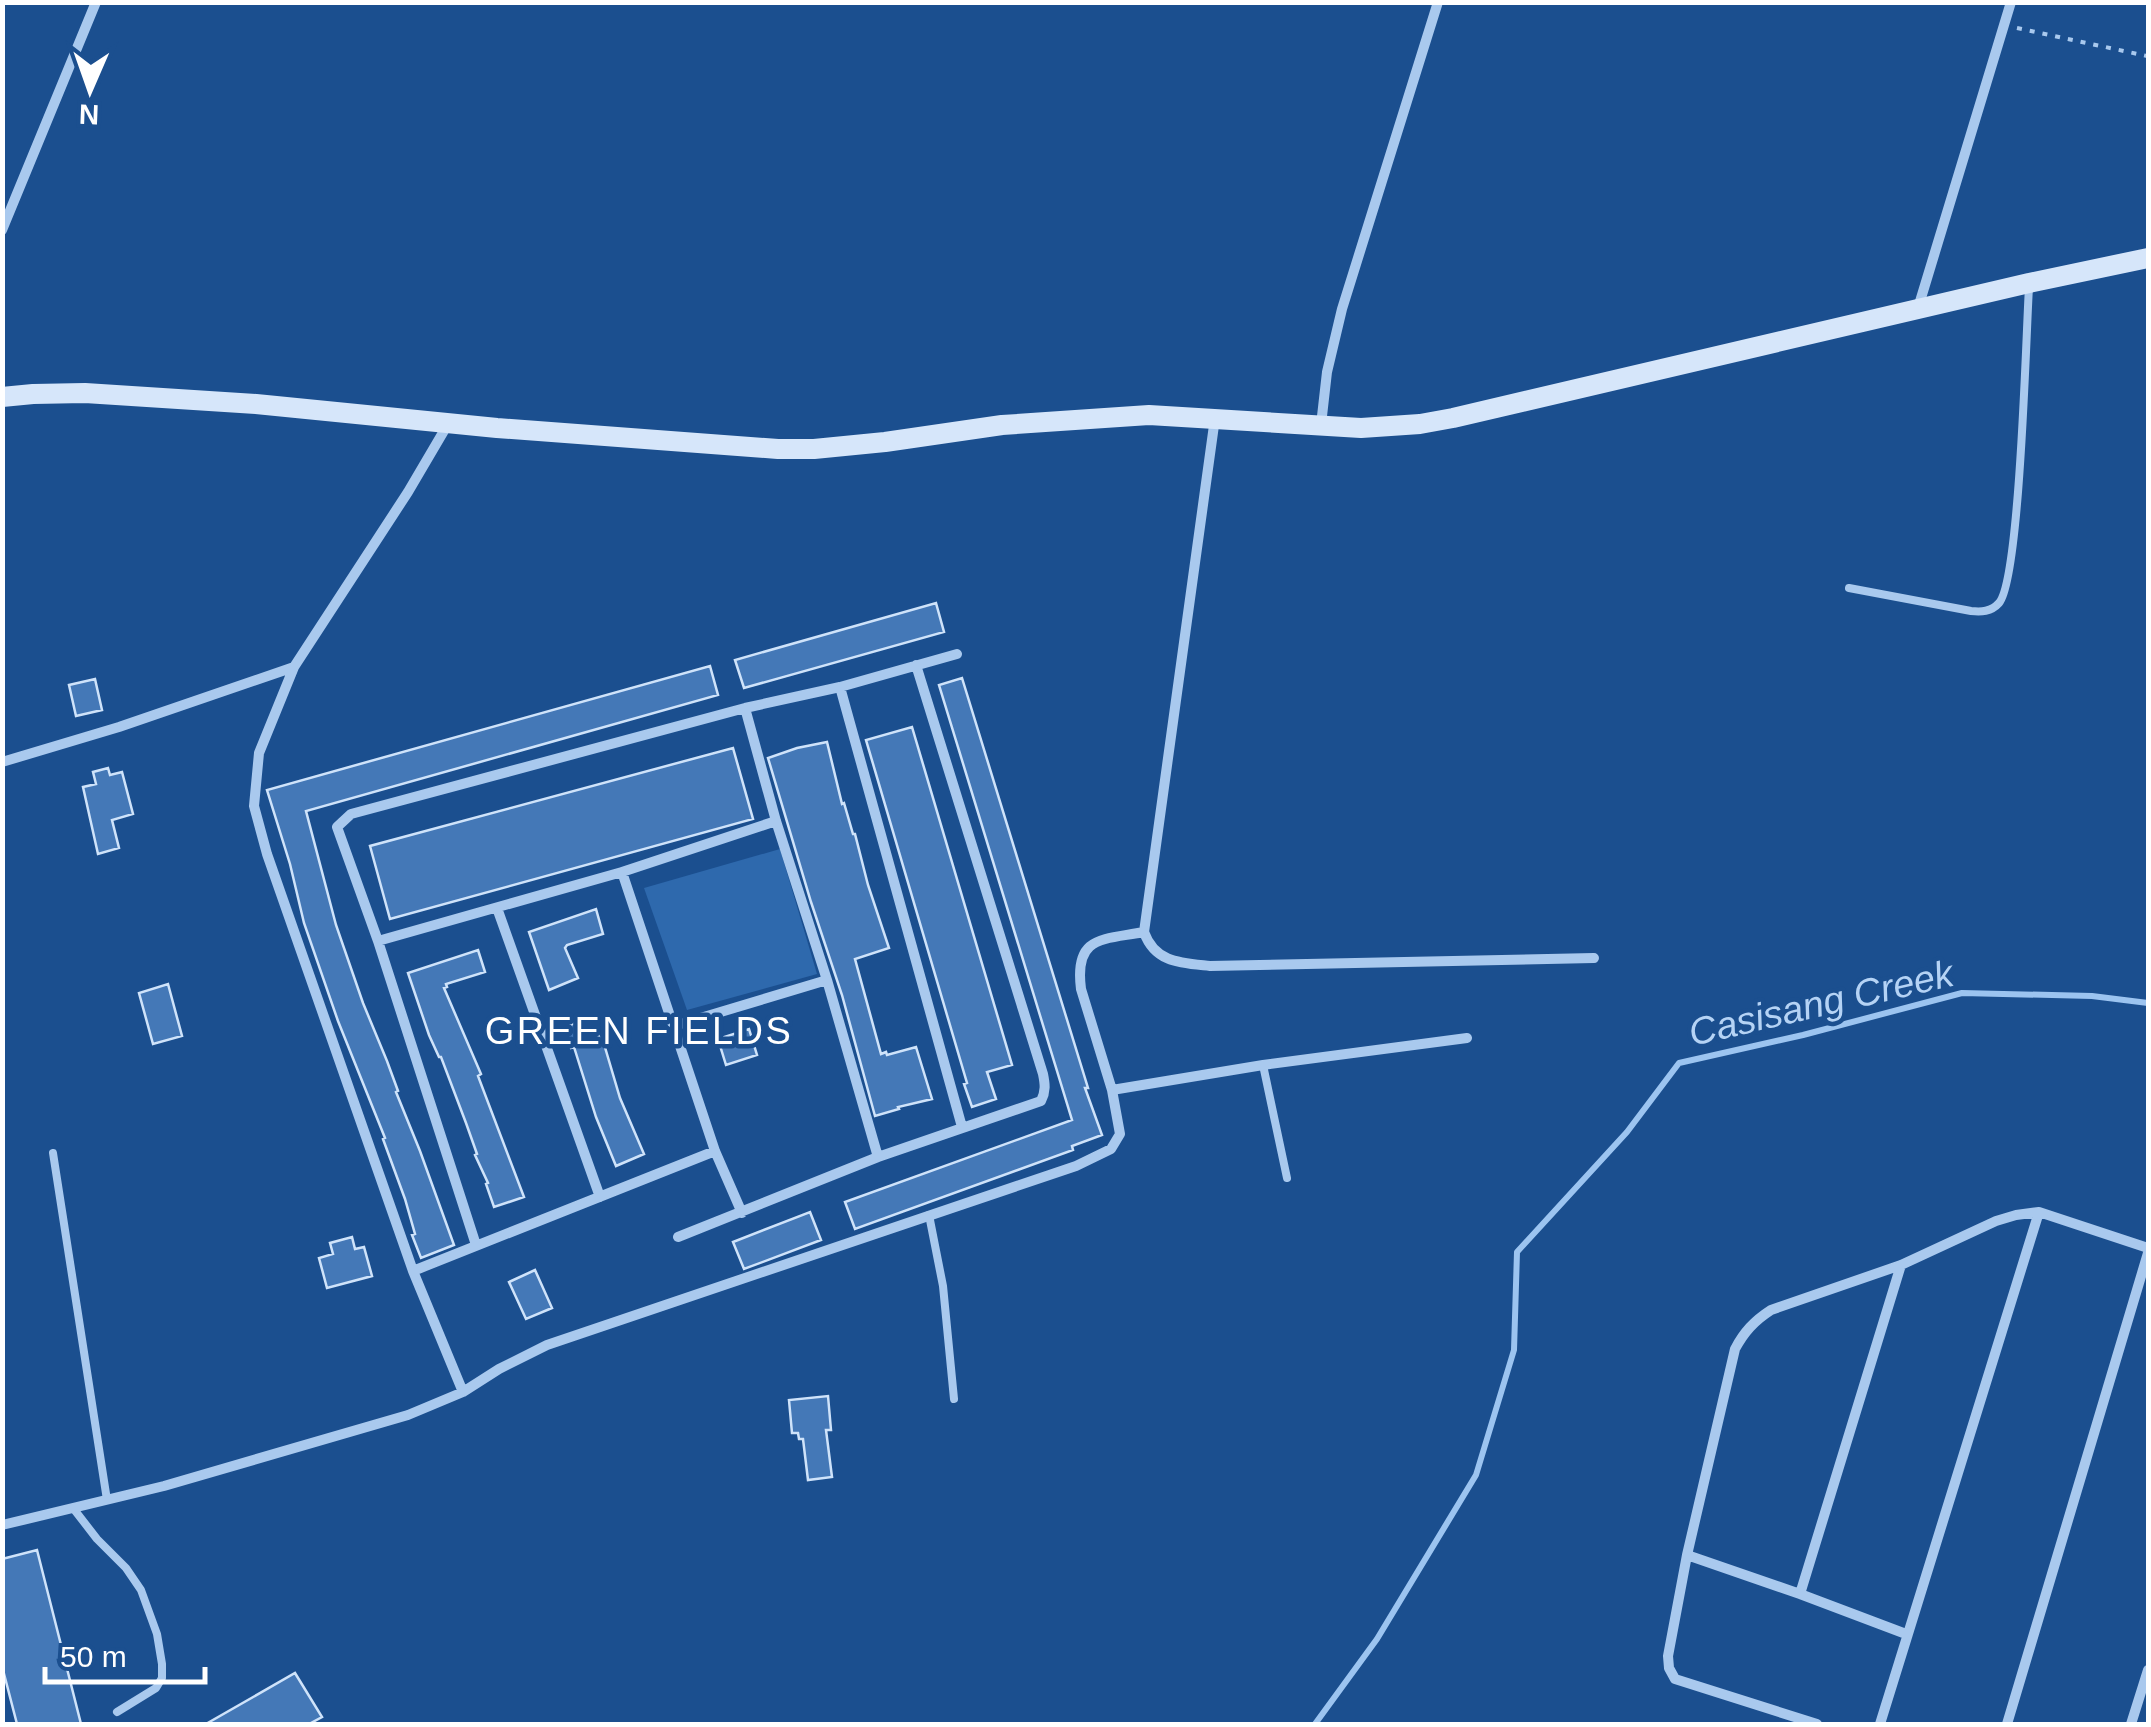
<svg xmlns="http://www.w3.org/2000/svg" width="2151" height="1727" font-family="Arial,sans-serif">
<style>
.green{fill:#2e69ad}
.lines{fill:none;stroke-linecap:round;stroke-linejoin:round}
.stream{stroke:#9cc4f0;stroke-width:6}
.building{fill:#4478b7;stroke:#cfe3fa;stroke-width:2.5}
.path{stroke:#a9c9ee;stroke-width:4;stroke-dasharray:5 8;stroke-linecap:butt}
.lane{stroke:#a9c9ee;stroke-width:8}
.street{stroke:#a9c9ee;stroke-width:10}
.secondary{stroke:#d6e6fa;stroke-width:20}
.labels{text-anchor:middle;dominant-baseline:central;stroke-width:9;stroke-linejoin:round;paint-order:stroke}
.water-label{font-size:38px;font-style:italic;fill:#b5d3f5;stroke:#1b4f8f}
.neighbourhood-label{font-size:38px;letter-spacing:2.5px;fill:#fff;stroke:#1b4f8f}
</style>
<rect width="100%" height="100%" fill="#1b4f8f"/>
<path class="green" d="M780,849L817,974L687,1010L644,888Z"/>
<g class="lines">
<path class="stream" d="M1315,1724L1377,1639L1476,1475L1514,1350L1517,1252L1627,1132L1679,1063L1803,1035L1962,993L2092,996L2148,1003"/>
</g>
<path class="building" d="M936,603L944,632L744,688L735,660Z
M710,666L718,695L306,811L336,925L363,1003L387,1061L398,1091L396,1092L420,1151L454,1245L421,1258L412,1235L415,1234L405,1199L383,1139L385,1138L338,1021L304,923L290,864L267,790Z
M962,678L1088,1088H1085L1102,1135L1072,1146L1073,1150L855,1229L845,1202L1072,1120L939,685Z
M95,679L102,710L76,716L69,685Z
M912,727L1012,1065L987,1072L996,1099L972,1107L964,1084L967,1083L866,740Z
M827,742L842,804L844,803L853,834H855L868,885L889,948L855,959L881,1054L886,1052L887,1055L916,1047L932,1099L898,1107L899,1109L875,1116L842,995L811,902L768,758L797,748Z
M733,748L753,819L390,919L370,846Z
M108,768L110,775L122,772L133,814L112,820L119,848L98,854L83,787L96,784L93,772Z
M596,909L603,934L567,945L565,948L578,978L549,990L529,932Z
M478,950L485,972L446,984L447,987L444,988L481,1074L478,1076L524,1197L494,1207L486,1184L488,1183L475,1155L477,1154L466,1123L441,1057H439L429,1035L408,973Z
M168,984L182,1036L153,1044L139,993Z
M591,1016L602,1045L604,1044L620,1098L644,1154L616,1166L596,1117L574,1047L571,1048L563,1028Z
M749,1029L757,1055L726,1065L718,1039Z
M810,1212L821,1240L744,1269L733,1242Z
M352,1237L355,1249L364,1247L372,1276L327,1288L319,1258L333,1254L330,1243Z
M535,1270L552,1308L526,1319L509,1282Z
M828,1396L831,1430H826L832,1477L808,1480L803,1439H799L798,1433H792L789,1400Z
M37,1550L81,1724H17L2,1666V1559Z
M295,1673L322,1717L309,1724H206Z"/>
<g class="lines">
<path class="path" d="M2017,28L2147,56"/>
<path class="lane" d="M1849,588L1971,611C1981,612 1991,612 1999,603C2020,579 2026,334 2029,287
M1263,1065L1287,1178
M53,1153L107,1500
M929,1215L943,1286L954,1399
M73,1508L97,1539L126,1568L141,1590L157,1634L162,1664V1678L156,1688L117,1712"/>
<path class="street" d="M2,230L96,2
M1918,308L2011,2
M1215,418L1144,932C1155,963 1181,963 1210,966L1594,958
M1321,425L1327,372L1342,309L1438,2
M294,667L259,753L254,806L267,854L413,1271L463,1392
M840,687L962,1127
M745,708L776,821L827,980L878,1157
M2,762L119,727L294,667L408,492L448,424
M622,872L715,1151L742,1213
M497,908L600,1197
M378,941L622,872L776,821
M674,1026L827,980
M1112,1090L1263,1065L1467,1038
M678,1237L878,1157L1041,1101C1046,1091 1045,1084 1043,1074L916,665
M476,1245L378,941L337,827L351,814L745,708L840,687L957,654
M413,1271L715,1151
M2,1525L164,1486L408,1415L463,1392L499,1369L547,1345L1076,1166L1111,1149L1120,1134L1112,1090L1081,989C1074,935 1103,940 1144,932
M1687,1555L1800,1594L1906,1634
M1800,1594L1901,1265
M1817,1724L1675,1679L1669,1668L1668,1656L1687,1555L1735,1349C1744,1332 1754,1321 1771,1310L1901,1265L1996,1221L2016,1215L2039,1212L2148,1248
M1880,1724L2039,1212
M2007,1724L2148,1253
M2131,1724L2148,1670"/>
<path class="secondary" d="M2,397L33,394L85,393L256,404L497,428L778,449H814L885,442L1002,425L1149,415L1361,428L1420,424L1453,418L2029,283L2148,258"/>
</g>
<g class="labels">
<g class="water-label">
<text transform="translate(1821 1003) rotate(-13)">Casisang Creek</text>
</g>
<g class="neighbourhood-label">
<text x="639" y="1031">GREEN FIELDS</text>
</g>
</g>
<rect width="2151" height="1727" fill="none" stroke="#ffffff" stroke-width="10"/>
<g transform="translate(90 90) rotate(182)" stroke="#1b4f8f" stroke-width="8" paint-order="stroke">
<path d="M0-8L18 38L0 25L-18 38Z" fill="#ffffff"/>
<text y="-15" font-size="28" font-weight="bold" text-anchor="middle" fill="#ffffff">N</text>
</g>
<path d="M45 1667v15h160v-15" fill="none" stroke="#ffffff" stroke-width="5"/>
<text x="60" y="1667" font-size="30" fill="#ffffff" stroke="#1b4f8f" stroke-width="8" paint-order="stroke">50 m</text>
</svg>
